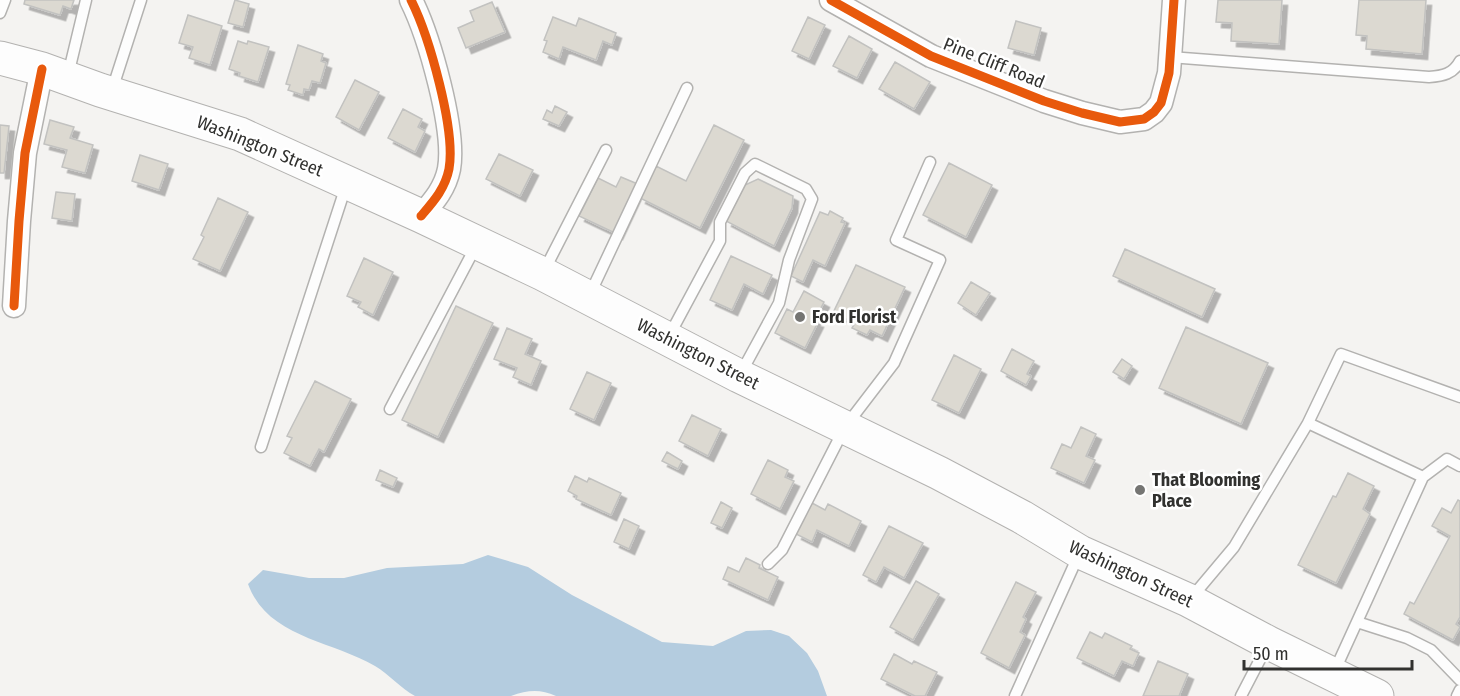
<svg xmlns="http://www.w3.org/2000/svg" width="1460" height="696" font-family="'Fira Sans Condensed',sans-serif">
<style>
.water{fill:#b4ccdf}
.building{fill:#dcd9d1;stroke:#c2c2c0;stroke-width:1.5;filter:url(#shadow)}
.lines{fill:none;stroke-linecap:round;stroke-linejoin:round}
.service-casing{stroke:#b3b2b0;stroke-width:13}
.minor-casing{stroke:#b3b2b0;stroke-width:25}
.primary-casing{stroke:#b3b2b0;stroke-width:35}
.service{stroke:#fdfdfd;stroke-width:10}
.minor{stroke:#fdfdfd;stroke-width:22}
.primary{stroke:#fdfdfd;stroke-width:33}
.cycleway-casing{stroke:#fff;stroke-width:13}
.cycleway{stroke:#e8590c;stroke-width:9}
.poi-dot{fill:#757573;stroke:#fff;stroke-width:2}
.labels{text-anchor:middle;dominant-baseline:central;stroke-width:5;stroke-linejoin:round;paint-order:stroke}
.street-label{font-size:18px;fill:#31312f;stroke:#fff}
.poi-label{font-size:18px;font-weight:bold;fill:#31312f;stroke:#fff;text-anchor:start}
</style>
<defs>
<filter id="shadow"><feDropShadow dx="5.5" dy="5.5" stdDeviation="0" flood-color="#0004"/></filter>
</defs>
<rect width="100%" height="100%" fill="#f4f3f1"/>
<path class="water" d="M488,555L528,567L572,595L662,642L713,646L746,631L771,630L789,636L807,653L818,671L827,696H556C540,689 528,690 511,696H415C400,688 389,674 375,666C331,640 268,638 248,584L263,570L309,578H344L387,568L463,564Z"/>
<path class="building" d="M25,0H74L71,9L63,6L60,15L24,4Z
M235,0L249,4L243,27L228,23Z
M1218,0H1282L1279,44L1231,41L1232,23L1216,22Z
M1359,0H1426L1422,54L1366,49L1367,36L1356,35Z
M492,2L505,32L466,48L458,28L474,21L470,11Z
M188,15L222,26L210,65L189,58L193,47L179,43Z
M553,17L576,26L579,18L616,33L612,45L603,41L596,60L563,47L559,59L543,52L547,41L544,40Z
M808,17L825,25L809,59L792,51Z
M1016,21L1041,28L1034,55L1008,48Z
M849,36L872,49L857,78L833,66Z
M238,41L247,44L248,41L269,47L258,82L239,76L240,73L229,69Z
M298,45L323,54L321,61L326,63L320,83L312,81L309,90L304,89L303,95L288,90L290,85L286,84Z
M895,62L930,82L914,109L879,89Z
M355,80L379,92L359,130L336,117Z
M555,106L567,112L559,126L543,119L547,110L552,113Z
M403,109L422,119L418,127L425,131L415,152L388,138Z
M50,120L74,127L70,138L93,145L85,173L62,167L67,150L44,144Z
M0,125L9,126L4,173H0Z
M714,125L744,140L700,228L640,198L656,166L686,181Z
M499,154L533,170L520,196L486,179Z
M140,155L168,164L159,190L132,181Z
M949,163L992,185L966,237L923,215Z
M621,177L640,185L617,234L579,216L598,178L616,187Z
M758,179L793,196L792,208L774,246L726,221L745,185Z
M56,192L75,194L72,221L52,218Z
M218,198L248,212L220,271L193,259L204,237L201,235Z
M830,211L843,218L841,222L845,223L825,266L813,260L803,282L791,276L820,212L828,215Z
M1125,249L1215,289L1202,317L1113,276Z
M731,256L772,275L763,294L744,284L732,310L710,300Z
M364,258L393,272L373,315L358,307L361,302L347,296Z
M856,265L905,287L882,336L870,330L867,335L852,328L855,323L833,313Z
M971,282L990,293L976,315L958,303Z
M804,291L824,302L814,321L818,322L805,348L775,333L787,309L793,312Z
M456,306L493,323L438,437L402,420Z
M1186,327L1268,363L1241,424L1159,388Z
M507,328L532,339L525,354L541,361L531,385L513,377L517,368L494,359Z
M1012,349L1034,361L1027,374L1031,376L1026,385L1001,371Z
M954,355L981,369L959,413L932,400Z
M1122,359L1132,366L1124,379L1113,372Z
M587,372L611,383L594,420L570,409Z
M315,381L351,399L324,452L319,449L310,466L284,453L292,438L287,436Z
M692,415L721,429L708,456L679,441Z
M1081,427L1096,434L1086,456L1095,460L1084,483L1051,468L1062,444L1071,448Z
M667,452L682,461L678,469L662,461Z
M768,460L788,470L785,477L794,481L780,509L751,494Z
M380,470L397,478L393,487L376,480Z
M1348,473L1374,486L1363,509L1370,514L1336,583L1298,565L1333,496L1336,497Z
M575,476L587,482L589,478L621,493L611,515L576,499L577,496L568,491Z
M1458,500L1460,501V617L1456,624L1460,627L1453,640L1404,614L1410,602L1414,604L1450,536L1432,526L1442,508L1451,513Z
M721,502L732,508L722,528L711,523Z
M812,503L825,510L828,504L861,521L849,546L817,530L812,542L796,534Z
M624,519L639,526L629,549L614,542Z
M889,526L923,543L904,578L884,567L876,582L863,575Z
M746,558L760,565L759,568L778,577L768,600L723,579L728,567L739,572Z
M916,581L939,594L913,640L890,627Z
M1016,582L1036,592L1023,617L1026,619L1020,632L1025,635L1009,668L981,653Z
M1090,632L1102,638L1105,633L1132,646L1130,649L1139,653L1133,666L1122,661L1114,676L1077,658Z
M894,654L912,664L914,661L937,672L925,696H915L881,679Z
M1158,661L1188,674L1179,696H1143Z"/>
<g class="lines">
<defs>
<path id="service" d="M0,13L5,0
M1170,57L1429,77C1443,76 1453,74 1460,61
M68,75L86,0
M112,90L141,0
M544,271L606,150
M590,294L687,88
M669,336L720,241V222L745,173L755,164L806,189L812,199L789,260L779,303L741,373
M390,409L476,246
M261,447L346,186
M1423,477L1447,459L1460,466
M768,564L782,550L845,427L894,363L940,260L896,240L930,162
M1192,597L1234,547L1308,423
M1357,622L1407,638L1431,650L1460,680
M1335,670L1423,477L1308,423L1341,354L1460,397
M1015,696L1079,554
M1241,696L1267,646
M1457,696L1460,690"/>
<path id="minor" d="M411,0C429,36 456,130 449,169C445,189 433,202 421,216
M831,0L931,56L1044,101L1082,113L1120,122L1144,119L1154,112L1161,103L1169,73L1174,0
M14,306L19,221L25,153L42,69"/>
<path id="primary" d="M0,58L42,69L100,90L240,134L421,216L543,274L739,376L939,473L1022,517L1080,552L1188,600L1269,643L1377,696"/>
</defs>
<use href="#service" class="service-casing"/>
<use href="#minor" class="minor-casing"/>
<use href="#primary" class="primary-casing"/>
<use href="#service" class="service"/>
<use href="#minor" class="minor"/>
<use href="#primary" class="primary"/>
<defs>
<path id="cycleway" d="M411,0C429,36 456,130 449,169C445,189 433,202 421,216
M831,0L931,56L1044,101L1082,113L1120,122L1144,119L1154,112L1161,103L1169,73L1174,0
M14,306L19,221L25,153L42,69"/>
</defs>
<use href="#cycleway" class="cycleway-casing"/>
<use href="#cycleway" class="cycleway"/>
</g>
<g class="poi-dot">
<circle cx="800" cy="317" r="6"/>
<circle cx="1140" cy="490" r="6"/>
</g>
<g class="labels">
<g class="street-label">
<text transform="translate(994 63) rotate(22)">Pine Cliff Road</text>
<text transform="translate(260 146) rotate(22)">Washington Street</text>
<text transform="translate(698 354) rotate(27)">Washington Street</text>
<text transform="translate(1131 574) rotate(25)">Washington Street</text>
</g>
<g class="poi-label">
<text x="812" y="317">Ford Florist</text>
<text x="1152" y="480">That Blooming<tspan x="1152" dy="21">Place</tspan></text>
</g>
</g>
<path d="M1244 660v9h168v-9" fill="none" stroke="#31312f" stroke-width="3"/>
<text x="1253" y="660" font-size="18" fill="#31312f" stroke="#ffffff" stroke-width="4.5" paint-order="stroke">50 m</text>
</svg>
